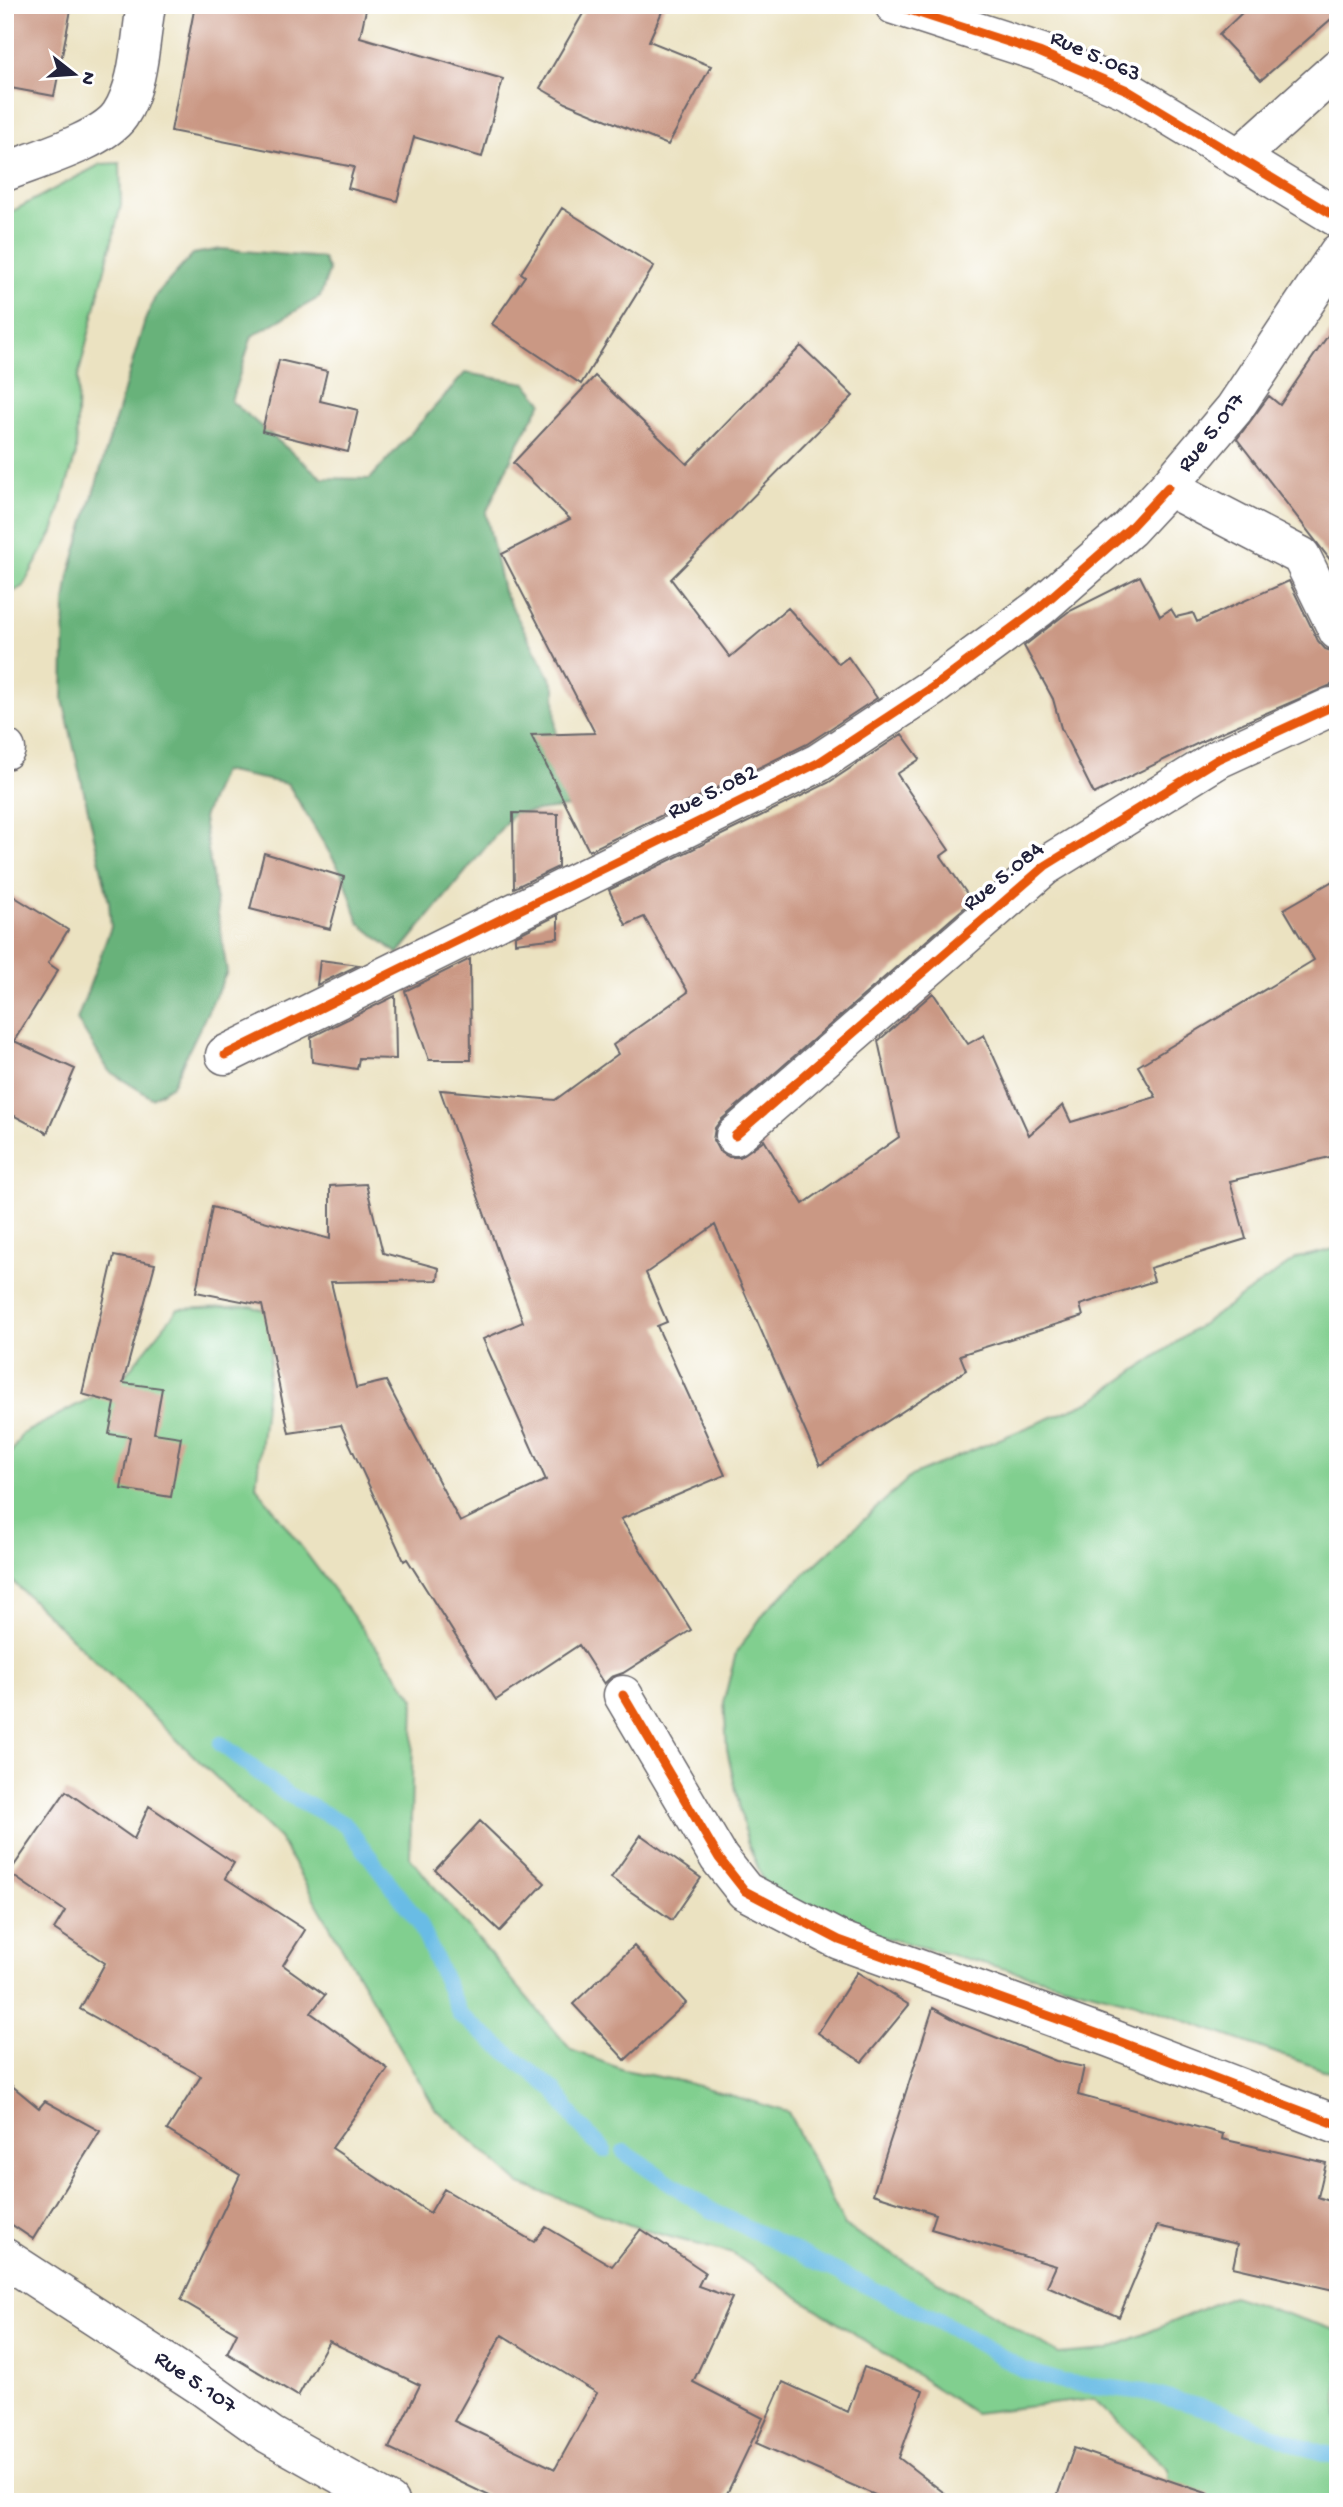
<svg xmlns="http://www.w3.org/2000/svg" width="1343" height="2507" font-family="'Gochi Hand',sans-serif">
<style>
.green{fill:#81cf8f;stroke:#527865;stroke-width:2}
.forest{fill:#68b27a;stroke:#456a5a;stroke-width:2}
.lines{fill:none;stroke-linecap:round;stroke-linejoin:round}
.stream{stroke:#69bce5;stroke-width:16}
.building{fill:#ca9884;fill-rule:evenodd}
.minor-casing{stroke:#68656a;stroke-width:41}
.minor{stroke:#fff;stroke-width:38}
.cycleway-casing{stroke:#fff;stroke-width:13}
.cycleway{stroke:#e8590c;stroke-width:9}
.labels{text-anchor:middle;dominant-baseline:central;stroke-width:7;stroke-linejoin:round;paint-order:stroke}
.street-label{font-size:23px;fill:#22223b;stroke:#fff}
</style>
<rect width="100%" height="100%" fill="#fff"/>
<filter id="ink" filterUnits="userSpaceOnUse"><feTurbulence type="fractalNoise" baseFrequency=".0143" numOctaves="2"/><feDisplacementMap in="SourceGraphic" scale="14" xChannelSelector="R" yChannelSelector="G"/><feConvolveMatrix kernelMatrix="1 2 1 2 8 2 1 2 1" color-interpolation-filters="sRGB"/></filter>
<filter id="wash" filterUnits="userSpaceOnUse"><feTurbulence type="fractalNoise" baseFrequency=".00686" numOctaves="4" result="noise"/><feDisplacementMap in="SourceGraphic" scale="28" xChannelSelector="R" yChannelSelector="G"/><feGaussianBlur stdDeviation="1.57" result="paint"/><feColorMatrix in="noise" values="0 0 0 0 0 0 0 0 0 0 0 0 0 0 0 0 0 1.4 0 .05"/><feComposite in="paint" operator="in"/></filter>
<g filter="url(#wash)">
<rect width="100%" height="100%" fill="#ebe2c1"/>
<path class="green" d="M120,163L121,205L78,377L76,454L53,532L23,586L5,597V215L101,164Z
M1338,1248V2075L1132,2002L775,1909L747,1841L727,1749L724,1700L736,1653L767,1609L911,1476L1093,1400L1297,1258Z
M251,1306L275,1314L256,1486L414,1698L410,1858L571,2050L624,2070L685,2082L788,2112L845,2226L1059,2354L1107,2350L1232,2296L1338,2331V2502H1168V2469L1094,2399L974,2413L733,2254L641,2229L520,2184L435,2108L279,1838L5,1574V1463L22,1434L119,1383L178,1309Z"/>
<path class="forest" d="M221,249L323,258L329,271L320,297L252,336L231,401L322,478L370,479L465,373L526,383L542,402L516,448L486,513L503,591L555,687L556,751L601,803L513,814L398,954L359,923L344,877L288,784L222,771L203,818L227,972L172,1085L152,1098L109,1071L77,1020L111,927L109,902L63,700L65,602L69,575L145,320L156,295L193,254Z"/>
<g class="lines">
<path class="stream" d="M221,1744L287,1794L345,1824L419,1922L460,2015L554,2090L579,2125L604,2150
M624,2152L711,2210L951,2327L1024,2370L1062,2382L1145,2392L1219,2412L1306,2448L1338,2457"/>
</g>
<g id="blocks">
<path class="building" d="M5,5H72L54,96L5,87Z
M195,5H367L360,37L503,79L482,157L414,137L397,201L348,188L354,167L171,131Z
M588,5H665L649,41L711,66L668,145L566,103L540,88Z
M1250,5H1338V13L1261,80L1219,35Z
M562,208L654,266L581,384L492,324L525,276L521,273Z
M1338,321V570L1237,439L1269,396L1280,405Z
M801,346L853,396L671,579L730,657L788,608L839,664L848,657L877,698L807,744L589,851L531,735L595,733L502,554L570,519L513,463L595,376L687,464Z
M279,360L327,371L320,401L358,410L348,452L262,431Z
M1140,576L1160,616L1171,609L1176,617L1193,613L1197,622L1289,581L1318,641L1325,649L1336,653L1338,682L1215,735L1094,794L1061,728L1053,699L1024,646L1068,612Z
M902,734L920,759L897,774L949,850L941,856L972,901L721,1120L715,1128L713,1140L719,1151L729,1157H740L764,1140L803,1204L899,1137L878,1041L933,993L968,1044L984,1035L1029,1135L1063,1105L1071,1122L1156,1097L1138,1066L1314,960L1284,909L1338,878V1155L1230,1181L1246,1239L1150,1268L1154,1281L1080,1305L1083,1316L960,1355L966,1370L820,1465L715,1225L646,1273L667,1322L657,1326L725,1475L621,1519L691,1630L623,1673L611,1677L604,1684L579,1645L496,1700L407,1559L404,1561L341,1425L289,1433L262,1305L196,1292L212,1207L330,1239V1186L366,1184L383,1253L439,1268L438,1280L331,1282L356,1388L386,1381L460,1522L546,1480L483,1339L523,1322L440,1090L555,1100L618,1054L613,1045L688,992L644,917L626,925L609,890L828,783Z
M513,813L558,814V867L514,888Z
M264,853L344,877L330,929L250,909Z
M5,891L68,930L48,963L58,970L14,1041L75,1069L47,1133L5,1111Z
M558,915V938L515,943V936Z
M470,959L471,1060H429L405,991Z
M320,960L359,965L317,985Z
M395,996L396,1059L359,1058L357,1069L312,1062L311,1037Z
M114,1256L155,1264L123,1383L162,1388L154,1433L181,1437L171,1497L121,1489L130,1437L109,1434L115,1403L82,1394Z
M66,1791L134,1839L149,1806L234,1863L225,1878L305,1930L283,1965L325,1995L311,2013L388,2069L332,2148L430,2213L444,2189L534,2242L546,2227L612,2266L641,2229L705,2272L698,2286L732,2298L693,2382L763,2418L723,2502H502L389,2448L420,2385L329,2341L298,2396L227,2353L237,2333L181,2300L240,2175L167,2130L201,2076L80,2009L105,1963L54,1929L65,1911L9,1873ZM502,2335L597,2393L555,2469L454,2421Z
M480,1821L545,1883L500,1931L435,1870Z
M641,1835L701,1878L672,1920L611,1878Z
M634,1946L686,2003L625,2060L573,2004Z
M857,1972L909,2005L862,2062L818,2033Z
M933,2008L962,2024L1056,2061L1084,2067L1078,2095L1223,2134L1222,2139L1326,2163L1318,2197L1338,2204V2291L1233,2267L1238,2244L1157,2226L1119,2317L1047,2286L1056,2266L931,2229L936,2214L873,2194Z
M5,2080L39,2108L45,2101L100,2131L33,2239L5,2220Z
M864,2367L923,2390L899,2458L956,2502H891L756,2443L783,2382L848,2412Z
M1074,2448L1209,2494L1208,2502H1055Z"/>
</g>
</g>
<g filter="url(#ink)">
<use href="#blocks" fill-opacity="0" stroke="#68656a" stroke-width="2"/>
<g class="lines">
<defs>
<path id="minor" d="M894,5L1039,52L1127,90L1338,218
M1238,158L1338,68
M5,172C35,160 102,141 120,115C140,85 140,39 146,5
M1338,253L1234,409L1168,487L1301,556L1338,631
M5,750L6,749
M225,1055L818,763L930,689L1039,608L1129,529L1168,487
M735,1136L1045,866L1218,759L1331,707H1338
M623,1695L719,1858L745,1891L839,1940L1110,2038L1338,2125
M5,2258L203,2387L270,2435L389,2502"/>
</defs>
<use href="#minor" class="minor-casing"/>
<use href="#minor" class="minor"/>
<defs>
<path id="cycleway" d="M894,5L1039,52L1127,90L1338,218
M225,1055L818,763L930,689L1039,608L1129,529L1168,487
M735,1136L1045,866L1218,759L1331,707H1338
M623,1695L719,1858L745,1891L839,1940L1110,2038L1338,2125"/>
</defs>
<use href="#cycleway" class="cycleway-casing"/>
<use href="#cycleway" class="cycleway"/>
</g>
</g>
<g class="labels">
<g class="street-label">
<text transform="translate(1095 57) rotate(24)">Rue 5.063</text>
<text transform="translate(1212 433) rotate(-52)">Rue 5.017</text>
<text transform="translate(713 793) rotate(-26)">Rue 5.082</text>
<text transform="translate(1004 877) rotate(-39)">Rue 5.084</text>
<text transform="translate(195 2383) rotate(34)">Rue 5.107</text>
</g>
</g>
<rect width="1343" height="2507" fill="none" stroke="#fff" stroke-width="28"/>
<g transform="translate(74 74) rotate(107)" stroke="#ffffff" stroke-width="5" paint-order="stroke">
<path d="M0-5L12 26L0 18L-12 26Z" fill="#22223b"/>
<text y="-10" font-size="19" font-weight="bold" text-anchor="middle" fill="#22223b">N</text>
</g>
</svg>
